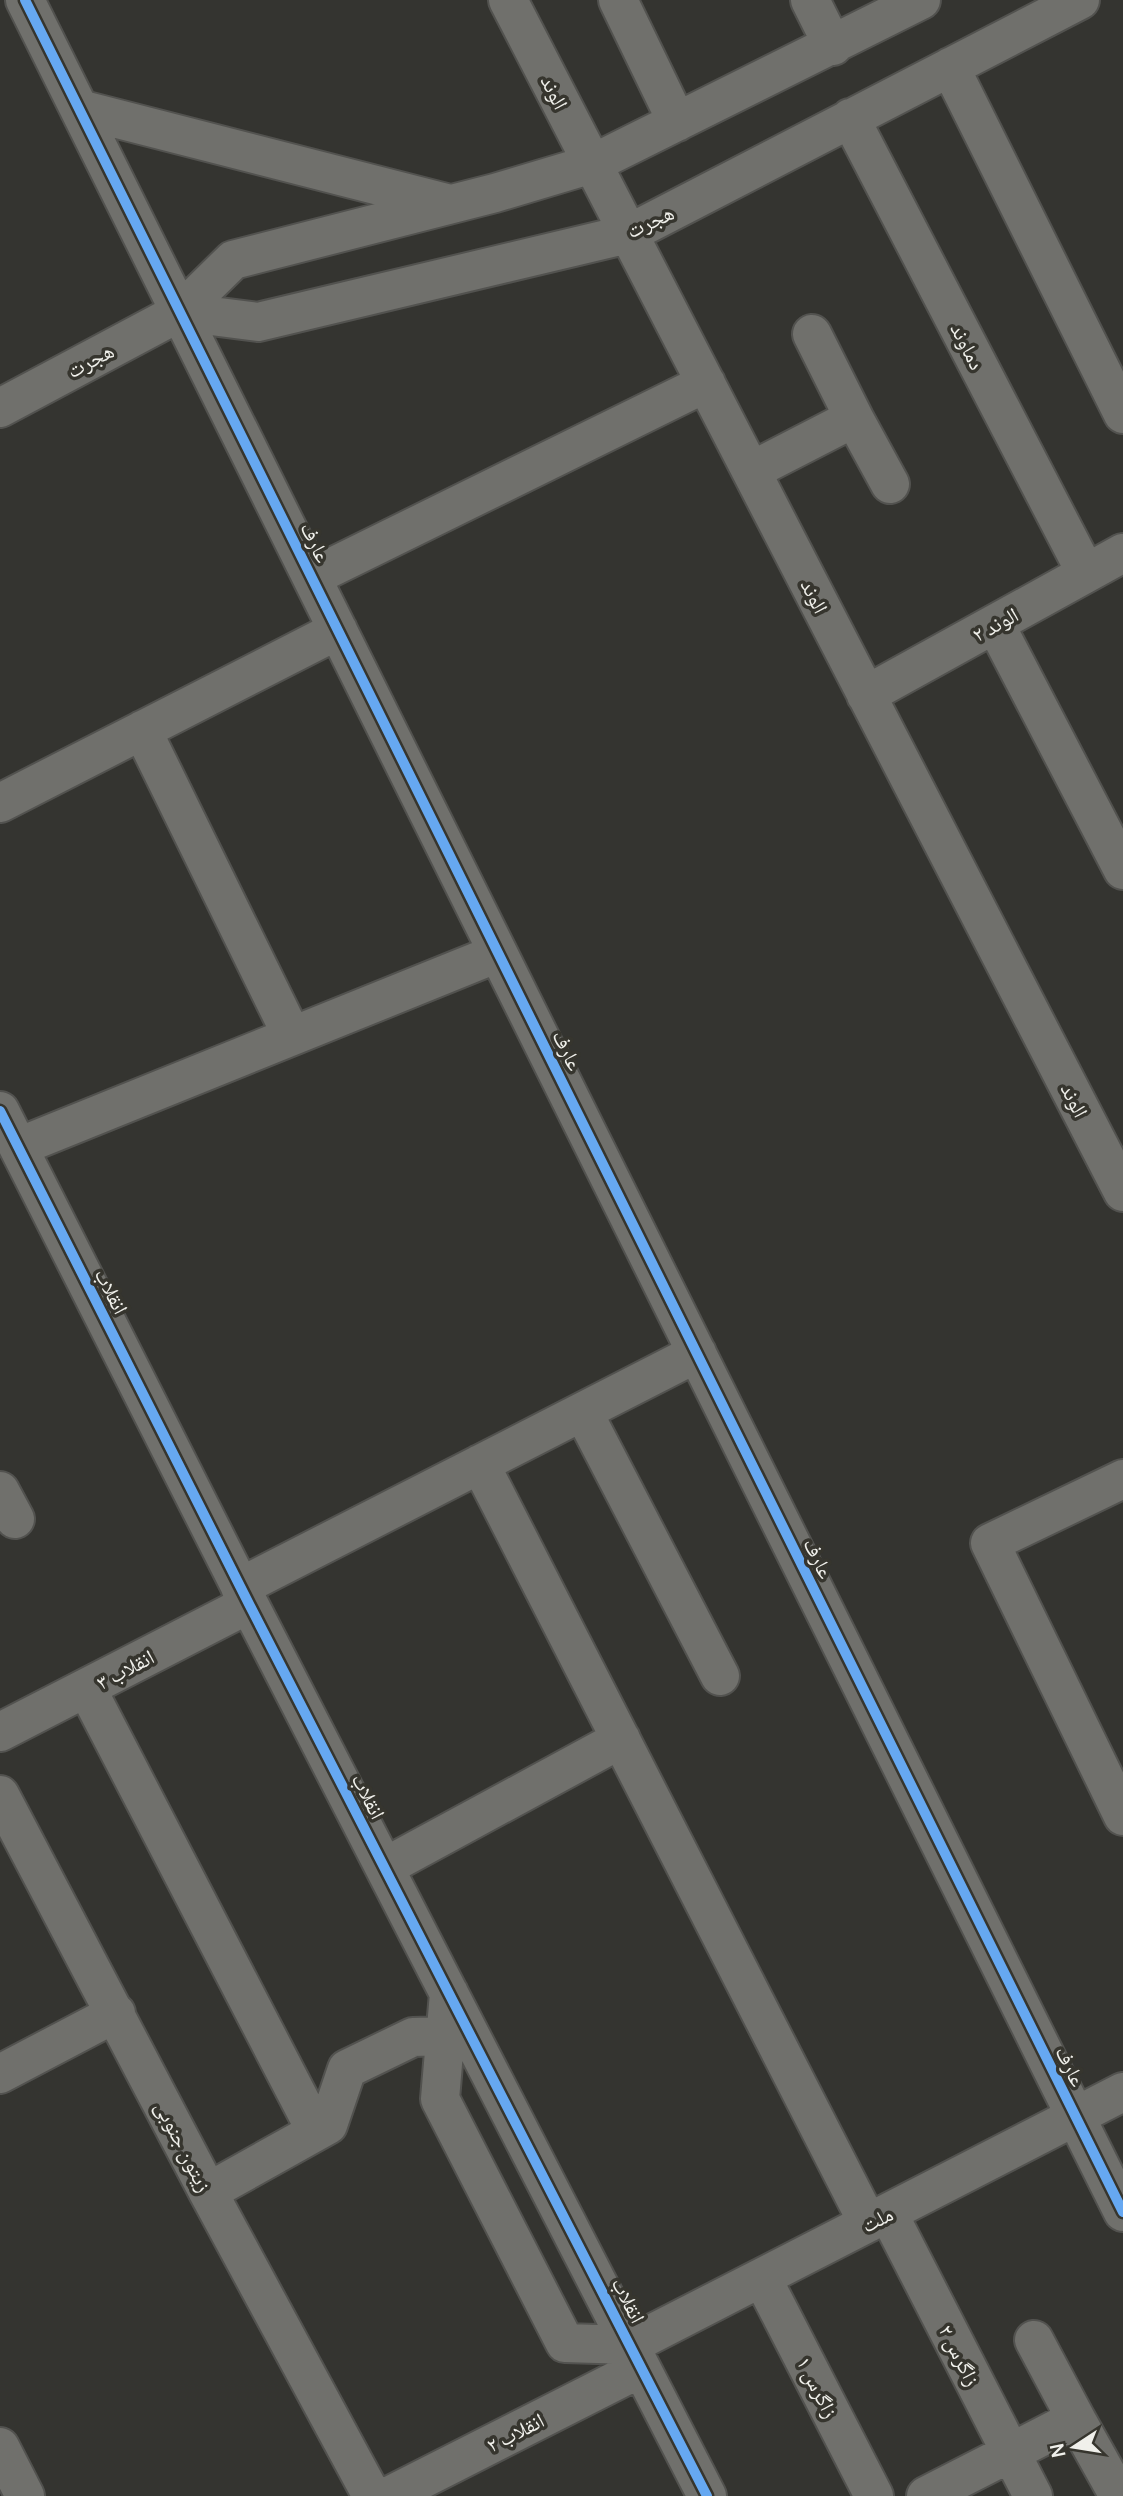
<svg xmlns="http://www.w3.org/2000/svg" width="1123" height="2496" font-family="Manrope,'Noto Naskh Arabic',sans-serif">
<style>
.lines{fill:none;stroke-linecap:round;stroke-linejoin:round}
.minor-casing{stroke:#52524f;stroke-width:42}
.minor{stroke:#70706c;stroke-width:38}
.cycleway-casing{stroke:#36352e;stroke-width:15}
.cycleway{stroke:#66a8f1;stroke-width:10}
.labels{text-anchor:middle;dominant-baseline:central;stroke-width:7;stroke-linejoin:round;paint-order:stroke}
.street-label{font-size:21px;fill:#f0f0eb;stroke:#36352e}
</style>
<rect width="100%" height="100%" fill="#343430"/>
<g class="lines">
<defs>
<path id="minor" d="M25,0L1123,2212
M508,0L1123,1192
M618,0L677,122
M810,0L833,46
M950,67L1123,414
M79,109L446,203
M850,118L1086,573
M180,312L258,322L628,234L1080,0
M0,408L180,312L233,260L495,193L592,164L921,0
M854,418L890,484
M751,471L854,418L812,334
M312,577L706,383
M995,624L1123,870
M866,695L1123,553
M142,730L292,1036
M0,803L338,630
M0,1111L249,1604L707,2496
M18,1147L498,953
M583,1412L720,1676
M480,1464L868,2223
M1123,1479L990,1543L1123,1816
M0,1491L15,1519
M240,1587L697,1353
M87,1689L316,2131
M0,1732L249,1604
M0,1795L208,2192L372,2496
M385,1867L621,1739
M449,1993L440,2099L565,2343L630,2345L1123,2092
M0,2074L116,2013
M208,2192L328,2125L347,2069L413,2037L445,2036
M888,2213L1033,2496
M762,2278L874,2496
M1076,2419L1119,2496
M0,2447L25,2496
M389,2496L641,2368
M926,2496L1076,2419L1034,2340"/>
</defs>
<use href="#minor" class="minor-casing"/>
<use href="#minor" class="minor"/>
<defs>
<path id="cycleway" d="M25,0L1123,2212
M0,1111L249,1604L707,2496"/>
</defs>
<use href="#cycleway" class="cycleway-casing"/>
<use href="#cycleway" class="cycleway"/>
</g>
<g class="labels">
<g class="street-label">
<text transform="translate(555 92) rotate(63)">الوند</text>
<text transform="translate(650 221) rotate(-25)">هجرت</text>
<text transform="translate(968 346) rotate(63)">دماوند</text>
<text transform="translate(90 360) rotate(-28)">هجرت</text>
<text transform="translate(316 542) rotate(64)">عارف</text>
<text transform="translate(815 596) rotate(63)">الوند</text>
<text transform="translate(995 624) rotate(-29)">الوند ۲</text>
<text transform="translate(568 1050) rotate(64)">عارف</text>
<text transform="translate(1075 1100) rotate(63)">الوند</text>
<text transform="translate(112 1291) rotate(63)">انقلاب</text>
<text transform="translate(819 1558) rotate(64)">عارف</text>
<text transform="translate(125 1669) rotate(-28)">انقلاب ۳</text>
<text transform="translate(369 1796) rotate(63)">انقلاب</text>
<text transform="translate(1071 2066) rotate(64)">عارف</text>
<text transform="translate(184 2146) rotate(63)">زیتون جنوبی</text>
<text transform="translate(877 2219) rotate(-27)">ملت</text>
<text transform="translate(629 2300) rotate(63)">انقلاب</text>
<text transform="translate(960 2355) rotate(63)">زاگرس ۲</text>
<text transform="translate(818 2387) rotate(63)">زاگرس ۱</text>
<text transform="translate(515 2432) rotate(-27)">انقلاب ۲</text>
</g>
</g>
<g transform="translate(1074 2447) rotate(258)" stroke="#36352e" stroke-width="5" paint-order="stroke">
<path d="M0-5L12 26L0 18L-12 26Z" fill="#f0f0eb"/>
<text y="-10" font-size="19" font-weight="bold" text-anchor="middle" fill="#f0f0eb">N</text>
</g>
</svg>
